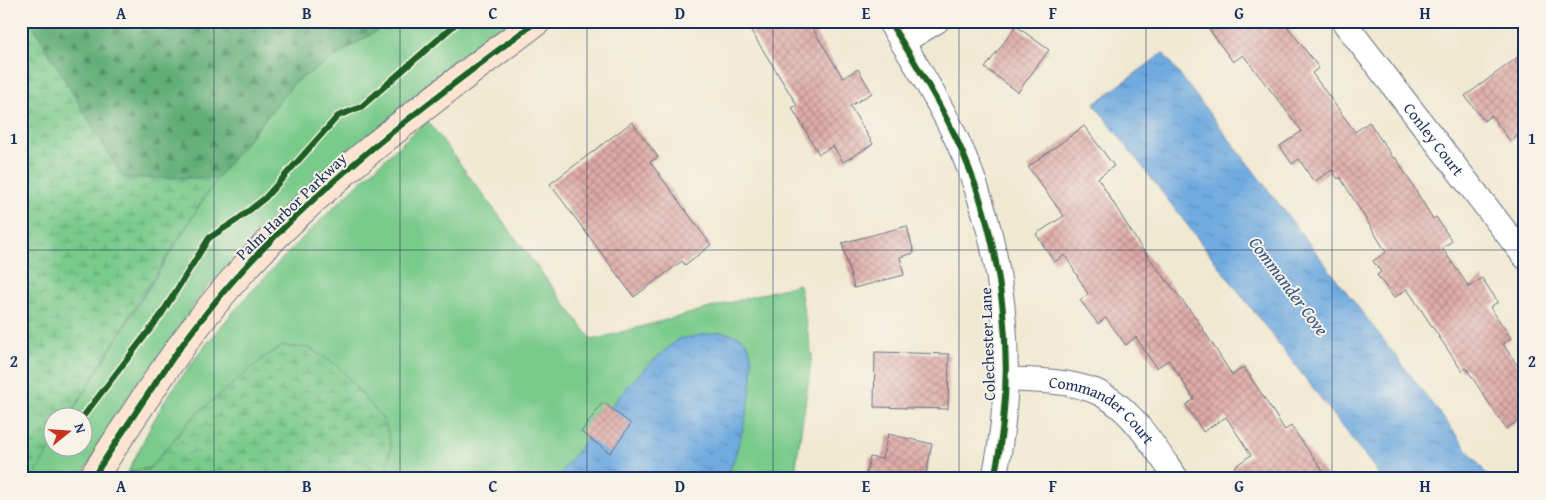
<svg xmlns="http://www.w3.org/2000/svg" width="1546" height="500" font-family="'Gentium Book Plus',serif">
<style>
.green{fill:#79ca8b;stroke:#4a7c74}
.forest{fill:url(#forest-firs);stroke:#3e6e6a}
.wetland{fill:url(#wetland-marsh);stroke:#4a7c74}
.water{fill:url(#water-ripples);stroke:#456c9e}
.building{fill:url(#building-cross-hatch)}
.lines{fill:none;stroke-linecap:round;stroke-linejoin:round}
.street-casing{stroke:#667087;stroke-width:26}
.secondary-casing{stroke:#667087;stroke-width:30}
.street{stroke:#fff;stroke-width:24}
.secondary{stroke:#fde4d0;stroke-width:28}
.cycleway-casing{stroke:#f7f3e8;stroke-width:9}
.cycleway{stroke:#1b5e20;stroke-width:6}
.grid{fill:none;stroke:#1b2f5e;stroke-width:1;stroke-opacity:0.55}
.labels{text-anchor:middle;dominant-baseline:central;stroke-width:4;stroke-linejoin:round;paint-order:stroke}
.street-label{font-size:16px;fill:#1b2f5e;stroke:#f7f3e8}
.water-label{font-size:18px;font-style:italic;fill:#345485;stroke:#f7f3e8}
.neatline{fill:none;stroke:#1b2f5e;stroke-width:2}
.grid-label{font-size:16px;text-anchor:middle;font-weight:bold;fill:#1b2f5e}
</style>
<defs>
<pattern id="forest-firs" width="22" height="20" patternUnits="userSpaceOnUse" patternTransform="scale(1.25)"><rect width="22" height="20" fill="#62ae77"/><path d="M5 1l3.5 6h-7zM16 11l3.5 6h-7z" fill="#508e65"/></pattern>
<pattern id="wetland-marsh" width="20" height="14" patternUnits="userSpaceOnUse" patternTransform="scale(1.25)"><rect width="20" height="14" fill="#79ca8b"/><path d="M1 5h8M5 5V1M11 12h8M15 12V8" fill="none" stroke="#62a475"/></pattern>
<pattern id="water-ripples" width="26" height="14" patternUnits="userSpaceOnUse" patternTransform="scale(1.25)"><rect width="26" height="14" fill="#6faadf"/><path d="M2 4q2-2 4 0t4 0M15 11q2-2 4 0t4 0" fill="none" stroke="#5a8bb8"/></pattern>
<pattern id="building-cross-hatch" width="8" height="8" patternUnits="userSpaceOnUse" patternTransform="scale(1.25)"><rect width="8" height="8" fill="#dfaaa6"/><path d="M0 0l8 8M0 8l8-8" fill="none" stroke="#b48b8a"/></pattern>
</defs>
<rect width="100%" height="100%" fill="#f7f3e8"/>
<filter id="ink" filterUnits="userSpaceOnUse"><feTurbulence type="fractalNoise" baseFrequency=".02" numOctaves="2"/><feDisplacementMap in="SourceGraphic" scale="10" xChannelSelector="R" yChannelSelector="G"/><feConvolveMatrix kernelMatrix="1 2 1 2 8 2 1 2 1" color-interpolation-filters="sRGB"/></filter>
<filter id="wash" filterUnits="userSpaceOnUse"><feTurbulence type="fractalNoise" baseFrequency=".0096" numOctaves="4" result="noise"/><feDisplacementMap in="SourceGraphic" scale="20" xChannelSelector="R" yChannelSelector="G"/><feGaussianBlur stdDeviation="1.12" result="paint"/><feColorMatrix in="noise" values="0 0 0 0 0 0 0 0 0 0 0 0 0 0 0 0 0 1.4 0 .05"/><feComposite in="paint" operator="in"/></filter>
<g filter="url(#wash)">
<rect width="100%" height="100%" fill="#f0e9d2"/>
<path class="green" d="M392,21H519L341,161L205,289L79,479H32L52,445V448H82V418L69,417L215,180L295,82Z
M427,120L592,340L799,284L812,356L794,479H385L391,447L360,393L338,366L193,417L150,468L128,472C142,445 155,414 173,389C245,286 336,205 427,120Z"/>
<path class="forest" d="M30,21H392L295,82L217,178H123Z"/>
<path class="wetland" d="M21,21H30L123,178H217L142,296L69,417L52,418V445L32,479H21Z
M283,346L309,348L338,366L385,421L391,447L385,479H123L128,472L150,468L193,417L266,356Z"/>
<path class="water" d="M1163,53L1490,479H1383L1094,104Z
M720,332C729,334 739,334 745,341C765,363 738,454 726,479H556L628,385L653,361L678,339Z"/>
<g id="blocks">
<path class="building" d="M745,21H808L843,78L858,69L872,93L850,106L873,144L843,162L833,146L819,154L792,108L797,105Z
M1220,21H1283L1319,68L1312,73L1355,132L1369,122L1394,159L1396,158L1433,219L1436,217L1452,241L1442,248L1469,287L1482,278L1498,302L1490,307L1511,338L1503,344L1525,377V416L1506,429L1466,368L1462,371L1407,289L1394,298L1377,275L1381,272L1373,261L1386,252L1340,177L1338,179L1332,170L1314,182L1299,159L1292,164L1280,146L1302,131L1243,55L1233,62L1209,29Z
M1016,26L1049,50L1018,92L985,68Z
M1525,52V131L1510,141L1491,115L1484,121L1465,96Z
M632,122L658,157L650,162L711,245L685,265L682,261L634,297L550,184Z
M1084,126L1114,166L1098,178L1140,246L1196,318L1232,375L1244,367L1285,430L1291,426L1329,479H1243L1234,467L1251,455L1226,417L1203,432L1186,405L1194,399L1169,360L1156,368L1136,337L1126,345L1106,318L1098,324L1080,300L1088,294L1065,255L1054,262L1036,234L1064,216L1028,167Z
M907,226L914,253L900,257L904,275L854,288L842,243Z
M875,352L949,354L948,409L874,407Z
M603,402L631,424L610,453L581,432Z
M888,434L932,444L925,479H865L870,457L882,459Z"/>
</g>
</g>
<g filter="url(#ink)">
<use href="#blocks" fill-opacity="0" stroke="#667087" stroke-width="1"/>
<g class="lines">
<defs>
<g id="street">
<path d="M889,21C914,60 938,99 957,140C1005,243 1018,368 994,479"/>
<path id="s1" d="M1343,21L1525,257"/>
<path d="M902,42L937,21"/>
<path id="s2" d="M1005,379C1032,381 1063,380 1089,389C1129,401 1154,448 1177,479"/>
</g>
<path id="secondary" d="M92,479C138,409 184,335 240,273C328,176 433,99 537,21"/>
</defs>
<use href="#street" class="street-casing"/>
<use href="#secondary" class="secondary-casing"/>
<use href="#street" class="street"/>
<use href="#secondary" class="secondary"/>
<defs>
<path id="cycleway" d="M889,21C914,60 938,99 957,140C1005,243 1018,368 994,479
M82,418L161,315L209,238L237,220L265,198L338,116L361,107L459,21
M92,479C138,409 184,335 240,273C328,176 433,99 537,21"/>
</defs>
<use href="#cycleway" class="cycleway-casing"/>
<use href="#cycleway" class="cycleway"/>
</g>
</g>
<path class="grid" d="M214,21V479M400,21V479M587,21V479M773,21V479M959,21V479M1146,21V479M1332,21V479M21,250H1525"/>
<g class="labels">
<g class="street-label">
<text stroke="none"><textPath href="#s1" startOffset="149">Conley Court</textPath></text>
<text transform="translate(291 206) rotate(-44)">Palm Harbor Parkway</text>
<text transform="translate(987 344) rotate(-92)">Colechester Lane</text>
<text stroke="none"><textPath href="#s2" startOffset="106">Commander Court</textPath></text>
</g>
<g class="water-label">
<text transform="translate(1289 286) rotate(53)">Commander Cove</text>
</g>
</g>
<rect width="1546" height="500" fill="none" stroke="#f7f3e8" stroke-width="55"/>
<g transform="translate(68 432) rotate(73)"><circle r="24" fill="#f7f3e8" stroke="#9fa5b1"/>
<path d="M0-4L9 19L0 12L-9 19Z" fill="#c8321e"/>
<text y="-8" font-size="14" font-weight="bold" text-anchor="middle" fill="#1b2f5e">N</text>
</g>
<rect x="28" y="28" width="1490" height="444" class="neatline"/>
<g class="grid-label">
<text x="121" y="19">A</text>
<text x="307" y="19">B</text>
<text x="493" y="19">C</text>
<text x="680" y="19">D</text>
<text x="866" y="19">E</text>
<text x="1053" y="19">F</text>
<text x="1239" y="19">G</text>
<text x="1425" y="19">H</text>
<text x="14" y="144">1</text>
<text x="1532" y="144">1</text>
<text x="14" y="367">2</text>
<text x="1532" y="367">2</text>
<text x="121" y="492">A</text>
<text x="307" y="492">B</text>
<text x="493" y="492">C</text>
<text x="680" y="492">D</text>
<text x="866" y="492">E</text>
<text x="1053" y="492">F</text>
<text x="1239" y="492">G</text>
<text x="1425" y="492">H</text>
</g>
</svg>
